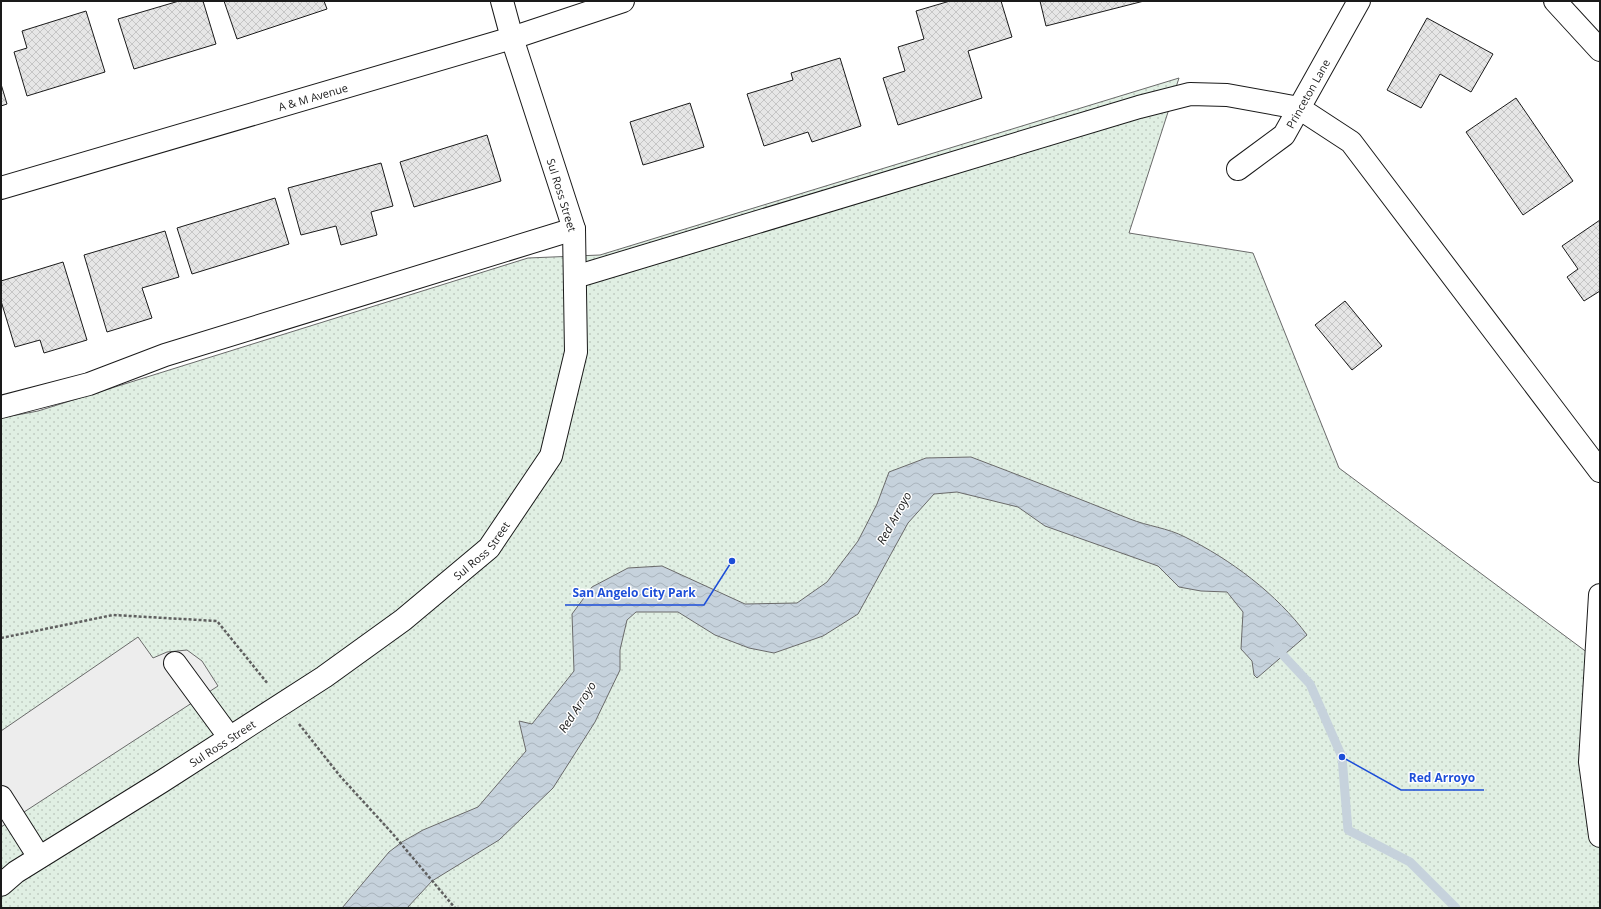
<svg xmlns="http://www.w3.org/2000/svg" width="1601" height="909" font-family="'Open Sans',sans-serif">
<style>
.grass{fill:url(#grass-dots);stroke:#6a6a6a}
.parking{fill:#ededed;stroke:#6a6a6a}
.water{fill:url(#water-waves);stroke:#6a6a6a}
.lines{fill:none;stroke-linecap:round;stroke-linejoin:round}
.stream{stroke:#c6d2dc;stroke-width:9}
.building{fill:url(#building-cross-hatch);stroke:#1a1a1a}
.minor-casing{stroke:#1a1a1a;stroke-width:24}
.path{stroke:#5f5f5f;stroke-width:2.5;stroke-dasharray:3 2;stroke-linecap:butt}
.minor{stroke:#fff;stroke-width:22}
.labels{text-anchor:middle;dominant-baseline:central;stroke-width:3;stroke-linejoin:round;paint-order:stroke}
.street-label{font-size:11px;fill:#1a1a1a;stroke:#fff}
.water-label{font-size:12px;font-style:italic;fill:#1a1a1a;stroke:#fff}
.leader{fill:none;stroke:#1d4ed8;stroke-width:1.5}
.callout-dot{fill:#1d4ed8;stroke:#fff;stroke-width:1.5}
.callout-label{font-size:12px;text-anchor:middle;font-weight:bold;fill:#1d4ed8;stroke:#fff;stroke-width:3;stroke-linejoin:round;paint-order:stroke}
</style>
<defs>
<pattern id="grass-dots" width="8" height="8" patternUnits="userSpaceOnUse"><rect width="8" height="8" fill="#e0efe3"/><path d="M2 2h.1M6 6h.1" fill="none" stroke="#c0ccc2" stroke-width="1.8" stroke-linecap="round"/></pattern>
<pattern id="water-waves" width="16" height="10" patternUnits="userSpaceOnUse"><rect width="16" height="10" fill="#c6d2dc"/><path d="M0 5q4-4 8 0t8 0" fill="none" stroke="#aab4bc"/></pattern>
<pattern id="building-cross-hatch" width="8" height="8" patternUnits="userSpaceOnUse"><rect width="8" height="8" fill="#e6e6e6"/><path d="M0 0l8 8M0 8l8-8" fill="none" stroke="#c5c5c5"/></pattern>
</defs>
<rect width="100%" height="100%" fill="#fff"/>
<path class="grass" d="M1179,78L1129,233L1253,253L1339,468L1588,653L1600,748V908H1V418L38,411L528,258L600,255Z"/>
<path class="parking" d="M138,637L153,658L167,652L187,650L202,661L218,686L1,827V731Z"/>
<path class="water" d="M971,457C1024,477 1077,498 1130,519C1147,526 1168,528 1185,537C1230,559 1277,594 1307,635L1257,678L1254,675L1252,661L1241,649L1243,612L1227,592L1201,591L1179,587L1158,566L1045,526L1018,507L957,492L934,494L908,523L858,614L823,636L774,653L749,648L715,635L678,612H636L627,620L620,650V670L595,722L553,788L499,840L432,881L407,908H342L389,852L402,842L423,830L478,807L526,751L519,721L532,724L574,671L572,614L592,587L628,568L662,566L745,604L797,603L827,582L858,541L877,504L889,472L926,458Z"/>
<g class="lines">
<path class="stream" d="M1278,645L1282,654L1310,684L1342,757L1348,830L1410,862L1456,908"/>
</g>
<path class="building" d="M179,1H203L216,44L134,69L118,19Z
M224,1H324L327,9L237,39Z
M950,1H1001L1012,37L968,51L982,98L898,125L883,78L905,71L898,47L924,39L916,11Z
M1040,1H1144L1046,26Z
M86,11L105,72L27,96L14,52L27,48L22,31Z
M1427,18L1493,54L1471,92L1440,74L1421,108L1387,90Z
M840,58L861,126L812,142L808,132L764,146L747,94L793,80L791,73Z
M1,84L7,104L1,106Z
M1516,98L1573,181L1523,215L1466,132Z
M690,103L704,147L643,165L630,122Z
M487,135L501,181L414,207L400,162Z
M381,163L393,206L371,212L377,235L341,245L336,226L301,235L288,188Z
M275,198L289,244L192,274L177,228Z
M1600,220V291L1584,301L1567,277L1578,269L1562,246Z
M165,231L179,277L142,288L152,318L107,332L84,255Z
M63,262L87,340L44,353L40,340L15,347L1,301V281Z
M1345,301L1382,346L1352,370L1315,325Z"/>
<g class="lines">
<defs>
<g id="minor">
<path d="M1555,1L1600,50"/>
<path id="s1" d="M1238,169L1284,135L1359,1"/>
<path id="s2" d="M1,188L512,38L623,1"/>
<path d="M575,277L1139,107L1190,94L1227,95L1299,108L1351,142L1600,471"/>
<path d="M1,407L89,384L165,355L574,229"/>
<path d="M1600,595L1590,762L1600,836"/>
<path d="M175,663L230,738"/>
<path d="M1,797L39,857"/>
<path id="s3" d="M1,885L16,872L161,782L324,677L403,620L489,548L551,456L576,352L574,229L512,38L502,1"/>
</g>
</defs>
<use href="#minor" class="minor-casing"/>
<path class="path" d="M1,638L113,615L217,621L268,684
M299,724L340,776L392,833L455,908"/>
<use href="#minor" class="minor"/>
</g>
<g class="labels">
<g class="street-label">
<text stroke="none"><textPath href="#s1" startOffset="105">Princeton Lane</textPath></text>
<text stroke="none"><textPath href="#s2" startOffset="325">A &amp; M Avenue</textPath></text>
<text transform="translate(562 195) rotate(73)">Sul Ross Street</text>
<text stroke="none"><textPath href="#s3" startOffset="587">Sul Ross Street</textPath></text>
<text stroke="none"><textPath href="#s3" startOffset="263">Sul Ross Street</textPath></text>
</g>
<g class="water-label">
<text transform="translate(894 518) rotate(-61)">Red Arroyo</text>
<text transform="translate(577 707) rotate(-57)">Red Arroyo</text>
</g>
</g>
<path class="leader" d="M732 561L704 605H565M1342 757L1401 790H1484"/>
<g class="callout-dot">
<circle cx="732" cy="561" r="4"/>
<circle cx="1342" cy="757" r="4"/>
</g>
<g class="callout-label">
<text x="634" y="597">San Angelo City Park</text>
<text x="1442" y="782">Red Arroyo</text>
</g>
<rect width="1601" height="909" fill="none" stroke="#1a1a1a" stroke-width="4"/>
</svg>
